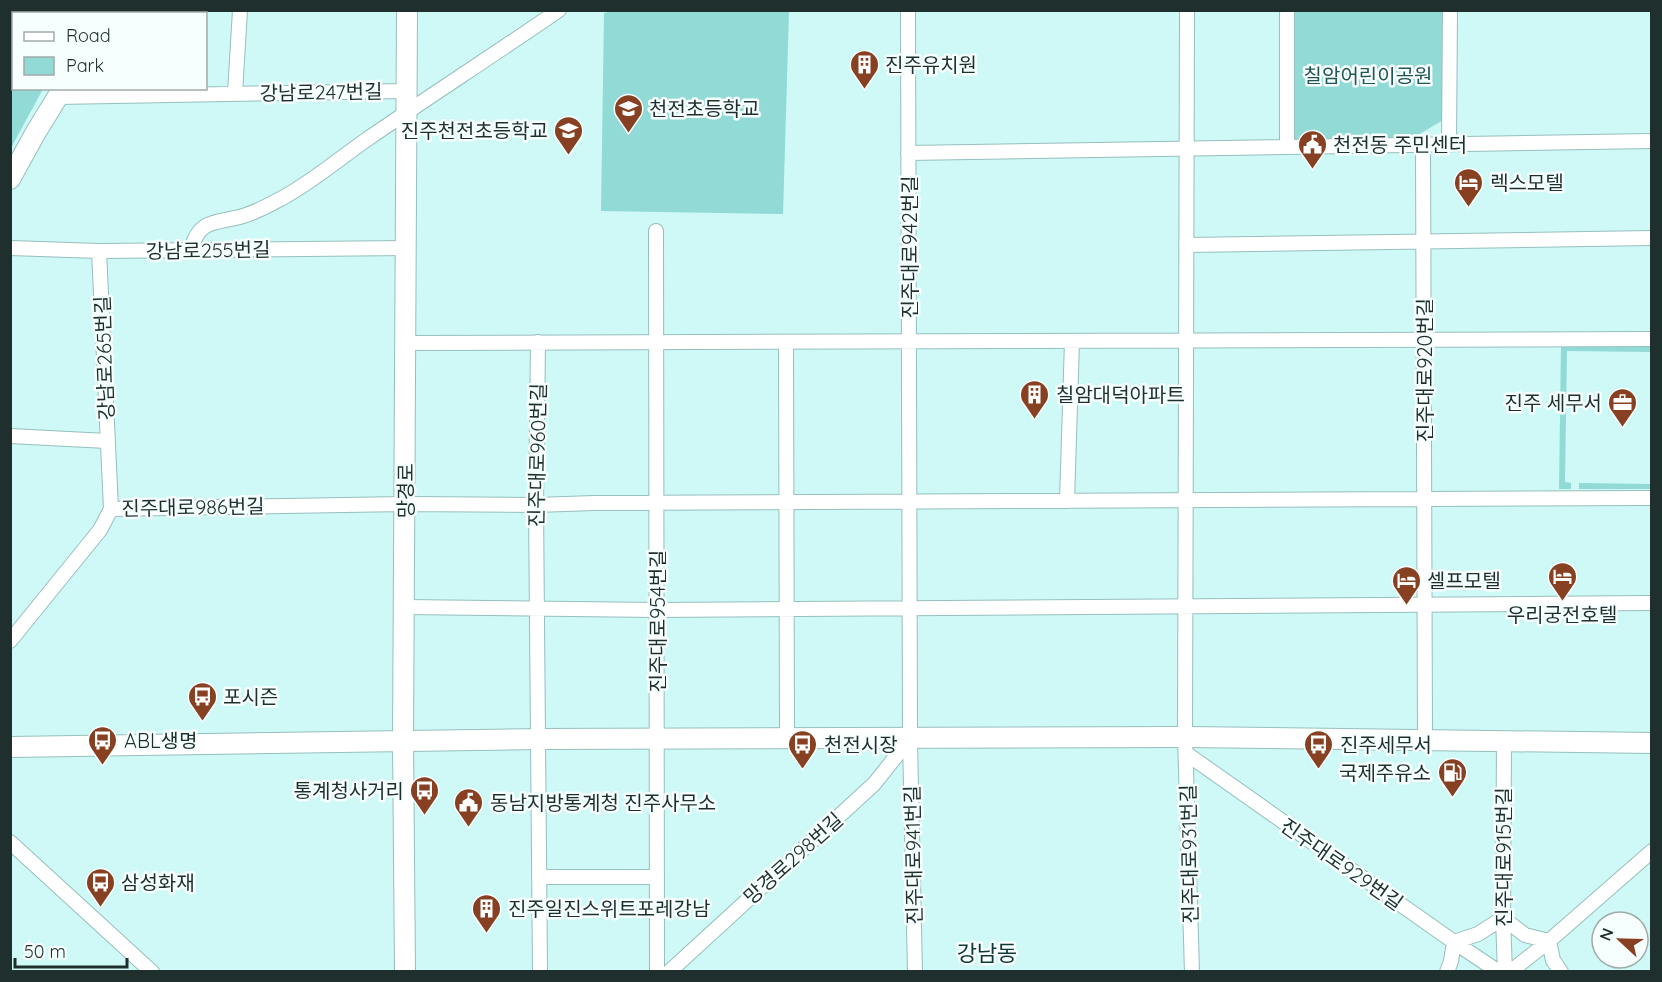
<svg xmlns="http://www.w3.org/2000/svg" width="1662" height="982" font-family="Quicksand,'Noto Sans KR',sans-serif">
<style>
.green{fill:#92dad6}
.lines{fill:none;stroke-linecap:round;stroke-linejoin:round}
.street-casing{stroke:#96bfbd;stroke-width:16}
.secondary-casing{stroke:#96bfbd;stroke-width:22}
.street{stroke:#fff;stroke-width:14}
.secondary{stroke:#fff;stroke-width:20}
.labels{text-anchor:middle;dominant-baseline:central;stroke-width:5;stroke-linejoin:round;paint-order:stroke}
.poi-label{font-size:20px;fill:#1e2f2e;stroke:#f6fefe;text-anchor:start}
.park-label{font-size:20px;fill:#225654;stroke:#f6fefe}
.street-label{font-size:20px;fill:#1e2f2e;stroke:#f6fefe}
.quarter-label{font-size:22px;fill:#0f3836;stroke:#f6fefe}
</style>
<rect width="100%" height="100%" fill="#cef9f6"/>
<path class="green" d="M11,10L92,11L90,14H14V88L43,89L11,148Z
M616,10L789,11L783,214L601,211L604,13Z
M1293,11H1444L1445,119L1411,139H1290Z
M1561,345L1651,347V352L1567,351L1565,482L1571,483V489H1559Z
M1579,483L1651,484V489H1579Z"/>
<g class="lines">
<defs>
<path id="street" d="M908,10L910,739L915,972
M1187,10L1185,737L1192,972
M1287,10V147
M235,93L240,10
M57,97L407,91
M1449,144L1450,10
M1423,145L1425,740
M908,153L1652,141
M656,231L657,972
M1186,245L1652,238
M10,248L99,251L406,248
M191,250C199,218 216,224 243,216C257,212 271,204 284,197C313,181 339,159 366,140C430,96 495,54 559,10
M538,342L536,505L540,972
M786,342L787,739
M405,343L1652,339
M10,436L107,441
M1067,501L1072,341
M111,509L405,504L536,505L594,503L1652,498
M404,607L657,610L1652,603
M10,641L100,530L111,509L99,251
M1504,742L1503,918L1505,972
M1187,754L1454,942L1499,972
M10,842L152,972
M540,877H657
M669,972L874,784L910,739
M1447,972L1451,961L1454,942L1478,934L1503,918L1525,935L1549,941L1553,960L1561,972
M1510,972L1549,941L1652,851"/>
<path id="secondary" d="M120,14L123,10
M10,179L36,132L63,88
M10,747L539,739L1185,737L1652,743
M405,972L403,741L407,10"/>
</defs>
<use href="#street" class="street-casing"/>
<use href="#secondary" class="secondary-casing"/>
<use href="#street" class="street"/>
<use href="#secondary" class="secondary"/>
</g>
<defs>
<symbol id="building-pin" viewBox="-11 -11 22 30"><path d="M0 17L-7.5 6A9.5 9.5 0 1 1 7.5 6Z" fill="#884022" stroke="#f6fefe"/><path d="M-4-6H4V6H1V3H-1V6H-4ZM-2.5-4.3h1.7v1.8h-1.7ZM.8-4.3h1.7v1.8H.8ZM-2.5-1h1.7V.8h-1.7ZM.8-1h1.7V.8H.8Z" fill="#fff"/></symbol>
<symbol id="school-pin" viewBox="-11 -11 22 30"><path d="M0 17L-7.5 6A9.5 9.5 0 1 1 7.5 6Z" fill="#884022" stroke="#f6fefe"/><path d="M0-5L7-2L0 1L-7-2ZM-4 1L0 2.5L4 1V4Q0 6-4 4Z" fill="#fff"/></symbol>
<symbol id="civic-pin" viewBox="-11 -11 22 30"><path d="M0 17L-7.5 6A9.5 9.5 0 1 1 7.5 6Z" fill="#884022" stroke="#f6fefe"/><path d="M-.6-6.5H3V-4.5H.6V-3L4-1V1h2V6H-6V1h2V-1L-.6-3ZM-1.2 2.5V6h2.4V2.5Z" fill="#fff"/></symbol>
<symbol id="hotel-pin" viewBox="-11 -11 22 30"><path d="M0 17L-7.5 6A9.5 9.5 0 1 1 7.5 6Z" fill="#884022" stroke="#f6fefe"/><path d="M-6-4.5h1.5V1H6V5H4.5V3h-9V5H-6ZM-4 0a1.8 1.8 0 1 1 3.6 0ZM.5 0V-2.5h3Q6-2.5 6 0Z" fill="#fff"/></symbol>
<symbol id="office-pin" viewBox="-11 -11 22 30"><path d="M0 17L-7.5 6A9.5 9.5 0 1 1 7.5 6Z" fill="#884022" stroke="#f6fefe"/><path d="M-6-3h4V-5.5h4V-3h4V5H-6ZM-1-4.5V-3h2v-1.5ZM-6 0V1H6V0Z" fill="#fff"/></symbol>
<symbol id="bus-pin" viewBox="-11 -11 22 30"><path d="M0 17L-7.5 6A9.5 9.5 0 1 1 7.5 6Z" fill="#884022" stroke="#f6fefe"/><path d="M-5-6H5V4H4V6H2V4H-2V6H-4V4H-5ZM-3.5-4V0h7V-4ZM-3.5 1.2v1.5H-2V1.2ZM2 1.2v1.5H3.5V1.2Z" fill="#fff"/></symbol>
<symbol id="fuel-pin" viewBox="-11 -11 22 30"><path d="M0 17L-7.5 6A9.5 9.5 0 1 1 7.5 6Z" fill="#884022" stroke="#f6fefe"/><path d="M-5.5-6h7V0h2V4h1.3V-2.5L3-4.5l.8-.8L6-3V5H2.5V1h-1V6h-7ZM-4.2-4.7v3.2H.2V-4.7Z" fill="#fff"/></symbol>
</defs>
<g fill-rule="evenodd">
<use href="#building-pin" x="848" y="48" width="33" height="45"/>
<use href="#school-pin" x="612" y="92" width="33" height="45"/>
<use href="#school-pin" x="552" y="114" width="33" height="45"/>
<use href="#civic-pin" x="1296" y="128" width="33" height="45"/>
<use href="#hotel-pin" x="1452" y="166" width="33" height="45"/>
<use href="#building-pin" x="1018" y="378" width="33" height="45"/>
<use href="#office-pin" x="1606" y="386" width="33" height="45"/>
<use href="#hotel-pin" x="1546" y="560" width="33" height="45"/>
<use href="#hotel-pin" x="1390" y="564" width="33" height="45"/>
<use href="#bus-pin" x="186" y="680" width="33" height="45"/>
<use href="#bus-pin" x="86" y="724" width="33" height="45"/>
<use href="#bus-pin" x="786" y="728" width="33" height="45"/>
<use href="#bus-pin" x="1302" y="728" width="33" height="45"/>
<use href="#fuel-pin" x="1436" y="756" width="33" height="45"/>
<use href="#bus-pin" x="408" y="774" width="33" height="45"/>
<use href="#civic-pin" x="452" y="786" width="33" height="45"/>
<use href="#bus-pin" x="84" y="866" width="33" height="45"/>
<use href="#building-pin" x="470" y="892" width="33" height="45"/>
</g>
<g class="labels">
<g class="poi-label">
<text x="885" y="64">진주유치원</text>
<text x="649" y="108">천전초등학교</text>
<text x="548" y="130" text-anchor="end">진주천전초등학교</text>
<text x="1333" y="144">천전동 주민센터</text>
<text x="1490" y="182">렉스모텔</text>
<text x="1056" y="394">칠암대덕아파트</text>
<text x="1602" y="402" text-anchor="end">진주 세무서</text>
<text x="1427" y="580">셀프모텔</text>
<text x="1562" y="614" text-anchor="middle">우리궁전호텔</text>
<text x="223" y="696">포시즌</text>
<text x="124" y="740">ABL생명</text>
<text x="824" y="744">천전시장</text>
<text x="1340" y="744">진주세무서</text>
<text x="1431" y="772" text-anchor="end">국제주유소</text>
<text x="404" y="790" text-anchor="end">통계청사거리</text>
<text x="490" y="802">동남지방통계청 진주사무소</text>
<text x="121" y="882">삼성화재</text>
<text x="508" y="908">진주일진스위트포레강남</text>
</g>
<g class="park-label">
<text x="1368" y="75">칠암어린이공원</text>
</g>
<g class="street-label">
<text transform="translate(321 92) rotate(-1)">강남로247번길</text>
<text transform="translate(909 247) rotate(-90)">진주대로942번길</text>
<text transform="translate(208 250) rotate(-1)">강남로255번길</text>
<text transform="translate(104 358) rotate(-92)">강남로265번길</text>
<text transform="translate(1424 370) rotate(-90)">진주대로920번길</text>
<text transform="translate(537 455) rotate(-89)">진주대로960번길</text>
<text transform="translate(405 491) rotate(-90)">망경로</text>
<text transform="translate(193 507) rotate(-1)">진주대로986번길</text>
<text transform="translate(657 621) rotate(-90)">진주대로954번길</text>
<text transform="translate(1189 854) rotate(-91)">진주대로931번길</text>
<text transform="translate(913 855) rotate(-91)">진주대로941번길</text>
<text transform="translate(1503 857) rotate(-90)">진주대로915번길</text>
<text transform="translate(793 858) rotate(-42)">망경로298번길</text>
<text transform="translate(1342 864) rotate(35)">진주대로929번길</text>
</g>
<g class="quarter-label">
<text x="987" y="953">강남동</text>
</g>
</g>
<rect width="1662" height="982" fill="none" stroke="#1e2f2e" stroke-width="24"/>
<rect x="12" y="12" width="195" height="78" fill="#f6fefe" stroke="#a0abab" stroke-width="1.5"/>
<rect x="24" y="32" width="30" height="9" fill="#ffffff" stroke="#a0abab" stroke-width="1.5"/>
<text x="66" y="42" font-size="18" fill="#1e2f2e">Road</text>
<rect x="24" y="57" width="30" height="18" fill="#92dad6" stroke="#a0abab" stroke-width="1.5"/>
<text x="66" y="72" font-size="18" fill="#1e2f2e">Park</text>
<g transform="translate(1620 940) rotate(292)"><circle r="28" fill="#f6fefe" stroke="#a0abab" stroke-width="1.5"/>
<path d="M0-4.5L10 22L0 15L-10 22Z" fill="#884022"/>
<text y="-9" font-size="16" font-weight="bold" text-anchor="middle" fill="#1e2f2e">N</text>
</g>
<path d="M15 958v9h112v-9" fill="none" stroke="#1e2f2e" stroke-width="3"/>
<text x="24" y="958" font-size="18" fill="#1e2f2e" stroke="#f6fefe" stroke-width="4.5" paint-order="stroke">50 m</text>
</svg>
